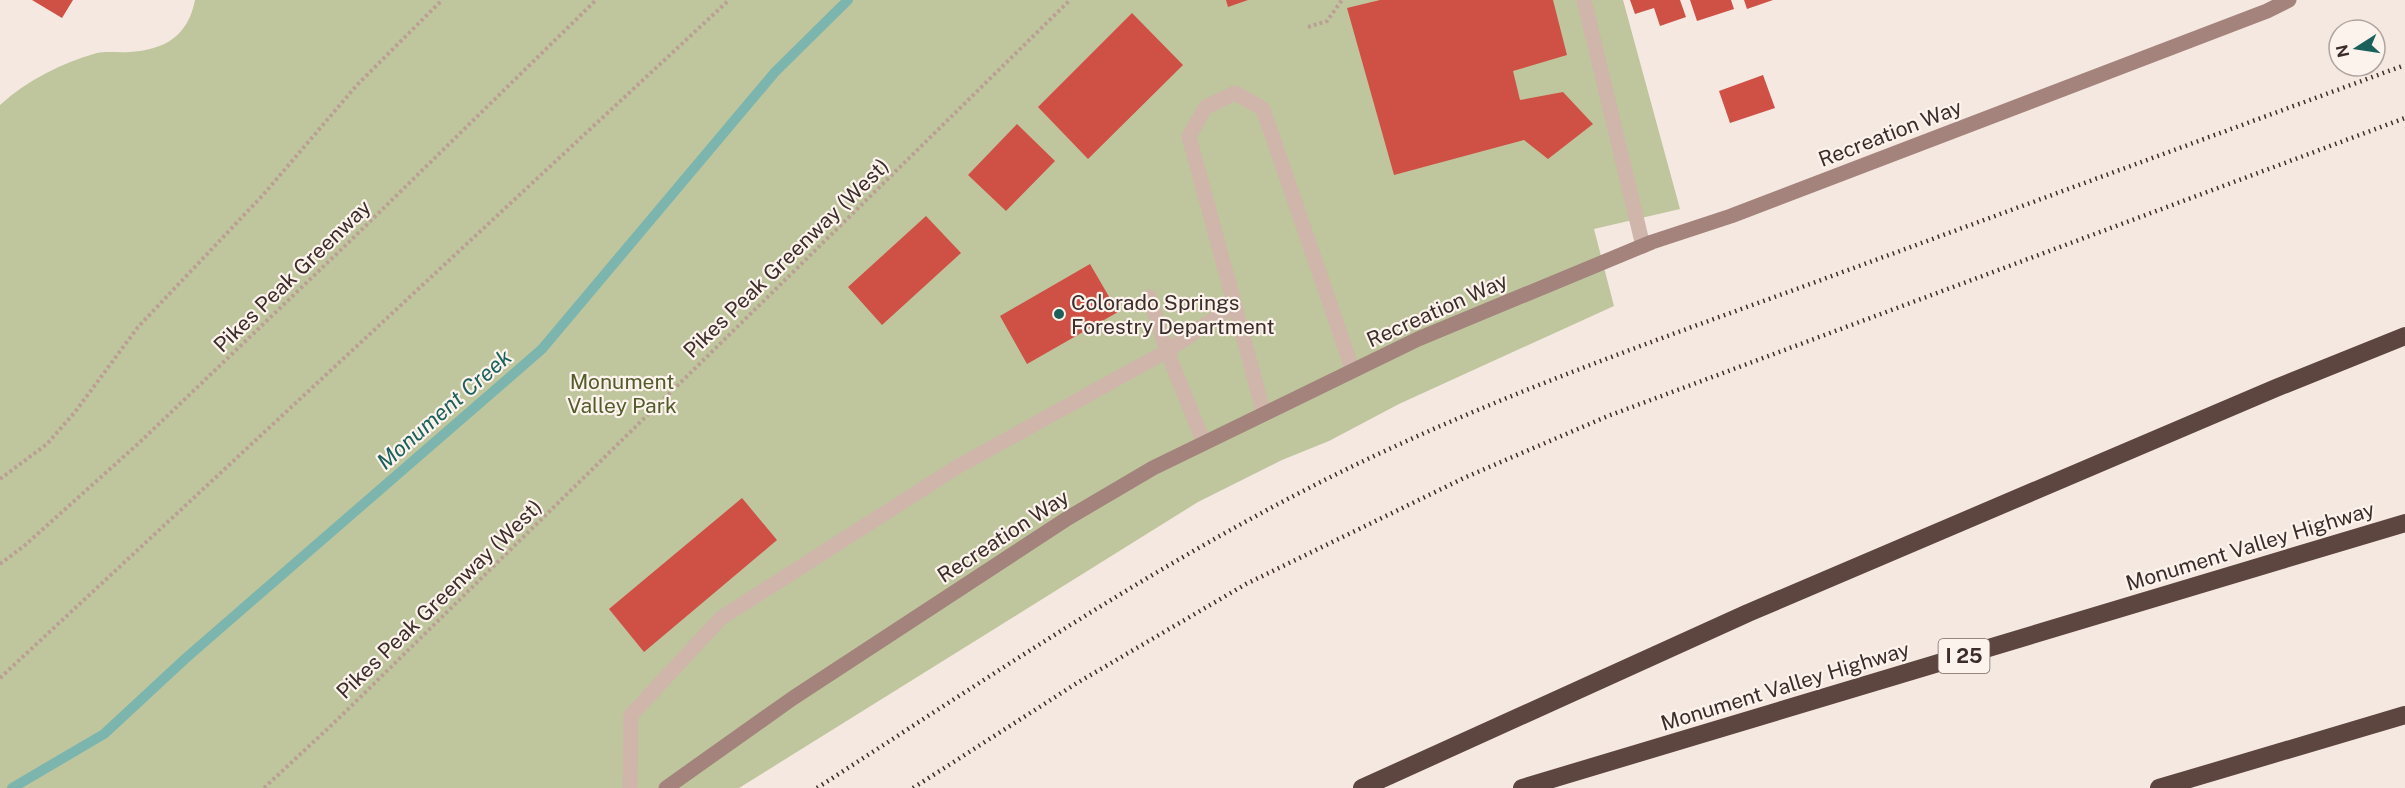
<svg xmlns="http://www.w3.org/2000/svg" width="2405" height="788" font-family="'Public Sans',sans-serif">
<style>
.green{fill:#bfc69e}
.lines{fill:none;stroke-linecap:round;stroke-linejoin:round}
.stream{stroke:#7cb5ae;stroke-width:10}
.building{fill:#cf5044}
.path{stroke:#bb9f94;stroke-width:4;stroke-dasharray:3 3;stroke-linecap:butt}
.lane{stroke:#cfb5aa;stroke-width:15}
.secondary{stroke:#a3837b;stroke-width:15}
.highway{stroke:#5d4540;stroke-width:18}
.rail{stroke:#3c2d2a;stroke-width:4.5;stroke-dasharray:1.5 4.5;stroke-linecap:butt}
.poi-dot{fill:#1b615b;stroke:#fcf3ed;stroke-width:2}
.labels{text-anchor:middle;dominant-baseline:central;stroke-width:4.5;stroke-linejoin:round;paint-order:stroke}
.shield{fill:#fcf3ed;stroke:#766864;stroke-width:1.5}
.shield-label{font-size:20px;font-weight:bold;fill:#3c2d2a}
.street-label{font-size:21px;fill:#3c2d2a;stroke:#fcf3ed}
.poi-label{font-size:21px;fill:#3c2d2a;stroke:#fcf3ed;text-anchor:start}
.park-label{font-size:21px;fill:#525c2b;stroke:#fcf3ed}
.water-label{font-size:22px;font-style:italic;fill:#1b615b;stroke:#fcf3ed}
</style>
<rect width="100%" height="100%" fill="#f5e8e0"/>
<path class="green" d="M195,0H1623L1680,209L1594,229L1614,306L1399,404L1329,441L1282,460L1198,502L739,788H0V105C27,80 62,63 97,53C107,51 119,53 129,52C165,50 188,36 195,0Z"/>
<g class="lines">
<path class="stream" d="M12,788L104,734L186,658L542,349L775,72L848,0"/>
</g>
<path class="building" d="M32,0H73L62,18Z
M1226,0H1248L1228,7Z
M1380,0H1553L1567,55L1513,71L1520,100L1563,92L1593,124L1548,159L1524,140L1394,175L1347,8Z
M1630,0H1680L1686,17L1660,26L1654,8L1635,14Z
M1690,0H1731L1734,9L1697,21Z
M1744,0H1773L1747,9Z
M1132,13L1183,65L1088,159L1038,107Z
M1763,75L1775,108L1730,123L1719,91Z
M1017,124L1055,161L1006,211L968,175Z
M926,216L961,253L882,325L848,287Z
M1090,264L1118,312L1027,364L1000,316Z
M742,498L777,540L644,652L609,609Z"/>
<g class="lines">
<path class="path" d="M1308,27L1327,21L1342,0
M0,479L47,444L75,412L138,327L263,195L357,85L442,0
M0,564L24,546L140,442L348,243L596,0
M0,678L729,0
M264,788L337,720L1070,0"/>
<path class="lane" d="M1584,0L1643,246
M1149,297L1167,351L1204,443
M1264,414L1189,136L1206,107L1235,93L1263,109L1353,371
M630,788L631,715L721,618L957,467L1167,351L1235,305"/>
<path class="secondary" d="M666,788L793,698L1068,518L1153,468L1418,339L1652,242L1731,216L2267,11L2289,0"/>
<path class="highway" d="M1362,788L1748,613L2276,388L2405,336
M1522,788L2405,523
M2159,788L2405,715"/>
<path class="rail" d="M817,788C977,685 1136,577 1305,490C1464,408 1634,348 1802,287C2003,213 2204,139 2405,65
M913,788L1077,683L1246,584L1466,477L1608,416L2405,118"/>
</g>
<circle class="poi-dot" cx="1059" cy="314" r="6"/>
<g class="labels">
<rect class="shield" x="1938.5" y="639" width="51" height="34" rx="4.5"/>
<g class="shield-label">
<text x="1964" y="656">I 25</text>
</g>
<g class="street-label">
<text transform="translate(1890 133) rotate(-21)">Recreation Way</text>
<text transform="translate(786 258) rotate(-44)">Pikes Peak Greenway (West)</text>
<text transform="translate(292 276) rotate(-44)">Pikes Peak Greenway</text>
<text transform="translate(1437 310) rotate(-24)">Recreation Way</text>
<text transform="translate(1003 536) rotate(-33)">Recreation Way</text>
<text transform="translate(2250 546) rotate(-17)">Monument Valley Highway</text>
<text transform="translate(439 599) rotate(-44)">Pikes Peak Greenway (West)</text>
<text transform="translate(1785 686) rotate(-17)">Monument Valley Highway</text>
</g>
<g class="poi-label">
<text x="1071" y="302">Colorado Springs<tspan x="1071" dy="24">Forestry Department</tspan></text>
</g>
<g class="park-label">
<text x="622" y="381">Monument<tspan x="622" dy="24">Valley Park</tspan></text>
</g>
<g class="water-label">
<text transform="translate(444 409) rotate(-41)">Monument Creek</text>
</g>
</g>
<g transform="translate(2357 48) rotate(258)"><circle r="28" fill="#fcf3ed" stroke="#afa49f" stroke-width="1.5"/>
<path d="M0-4.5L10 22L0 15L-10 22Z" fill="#1b615b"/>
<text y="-9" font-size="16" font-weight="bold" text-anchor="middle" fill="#3c2d2a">N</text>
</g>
</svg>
